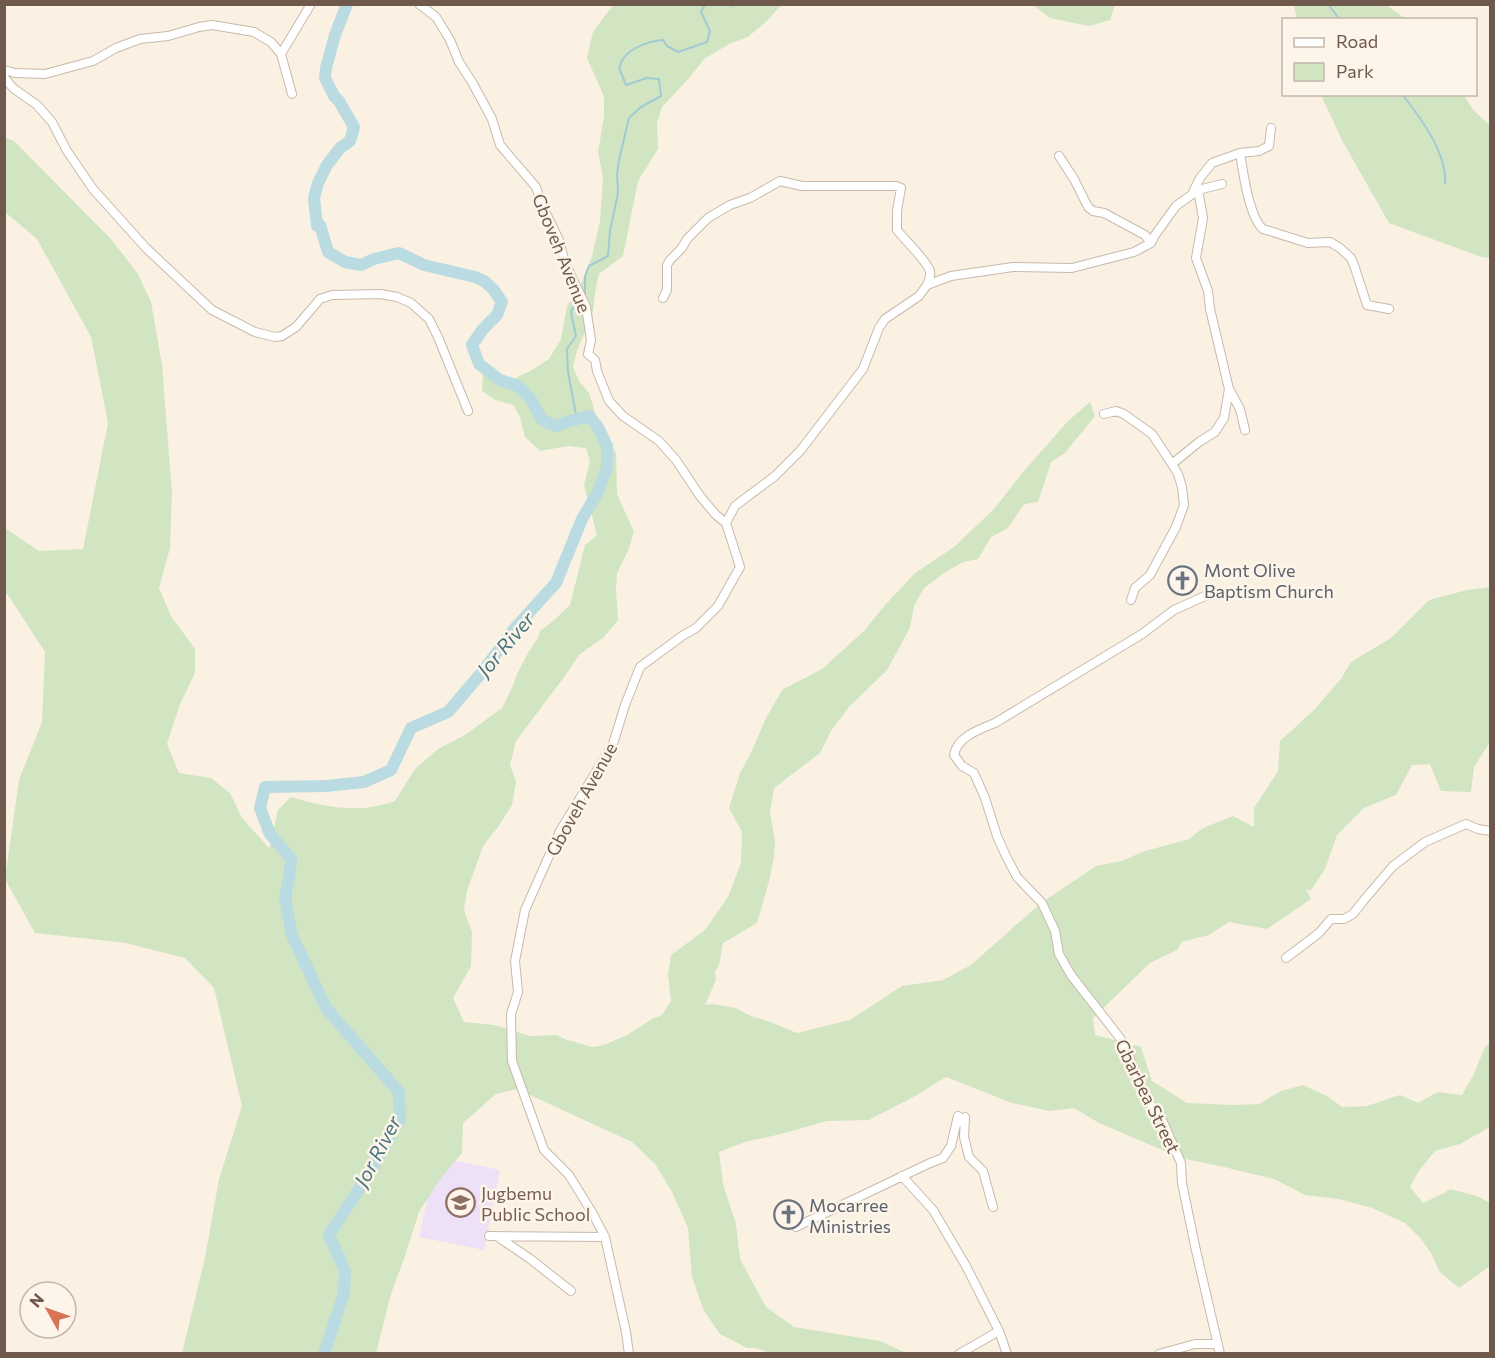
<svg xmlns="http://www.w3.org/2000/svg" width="1495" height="1358" font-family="Commissioner,sans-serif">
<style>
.education{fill:#eee0f6}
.green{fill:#d1e5c3}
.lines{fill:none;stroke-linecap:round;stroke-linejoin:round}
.stream{stroke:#a1cad2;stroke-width:2}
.river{stroke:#badbe1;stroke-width:12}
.minor-casing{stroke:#c9b9ab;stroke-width:10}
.minor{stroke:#fff;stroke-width:8}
.labels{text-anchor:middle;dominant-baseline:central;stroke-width:5;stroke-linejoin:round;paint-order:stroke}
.street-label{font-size:18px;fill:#6f594c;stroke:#fdf5e9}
.worship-label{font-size:18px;fill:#5b616d;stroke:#fdf5e9;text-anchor:start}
.education-label{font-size:18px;fill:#785e54;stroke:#fdf5e9;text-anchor:start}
.water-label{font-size:20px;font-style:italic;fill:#487680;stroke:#fdf5e9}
</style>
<rect width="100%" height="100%" fill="#faf1e3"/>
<path class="education" d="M436,1157L500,1170L484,1250L419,1237Z"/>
<path class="green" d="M615,5H781L769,19L748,37L729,44L704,59L690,77L662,107L657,123L658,149L638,181L623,256L599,274L596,286L593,312L577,351L573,367L579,381L589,393L600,428L616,453L617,494L634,532L628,551L617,573L616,589L618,620L604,637L579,655L565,676L516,741L510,765L516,782L512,805L498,827L483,846L467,891L464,910L472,932L471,966L453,998L464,1022L495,1025L530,1036L557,1035L567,1040L593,1047L604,1045L627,1035L652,1019L662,1015L671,1001L668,975L671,955L705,930L728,897L741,863L742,832L729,808L740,773L750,755L766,718L782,690L822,669L864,631L885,605L915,573L954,547L994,509L1024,471L1068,421L1090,402L1095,416L1065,453L1051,462L1038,502L1024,504L1008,528L991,537L978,559L963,562L944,573L924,588L914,606L910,628L887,670L849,707L831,731L820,753L774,788L770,812L775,841L774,856L770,878L757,923L723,943L719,965L715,972L716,980L705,1005L713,1004L736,1008L751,1016L770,1022L797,1033L850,1020L902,986L943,980L971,965L1041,903L1096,866L1122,861L1142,852L1189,839L1203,828L1233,816L1254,827V808L1278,771L1280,741L1314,710L1341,679L1351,662L1391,638L1429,600L1467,590L1490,587V742L1474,767L1471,792L1441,791L1430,764L1412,765L1396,795L1364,808L1337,835L1325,869L1311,890H1306L1311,899L1267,929L1229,922L1209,935L1182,942L1177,950L1150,963L1093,1018L1095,1035L1141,1047L1152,1081L1187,1103L1233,1105L1259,1104L1281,1091L1303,1085L1327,1096L1342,1107L1367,1106L1400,1095L1418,1103L1438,1092L1462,1095L1474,1074L1484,1049L1490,1042V1127L1460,1144L1435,1151L1418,1172L1410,1187L1423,1203L1444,1193L1450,1189L1477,1196L1490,1203V1266L1459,1288L1440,1272L1431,1253L1421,1239L1405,1223L1372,1208L1339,1199L1305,1195L1274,1179L1224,1167L1181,1158L1099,1123L1074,1108L1049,1111L1012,1103L946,1077L917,1095L869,1120L827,1121L781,1134L745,1142L719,1152L723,1184L736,1224L740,1259L766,1307L794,1327L880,1341L906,1353H771L755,1348H747L720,1334L704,1311L692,1277L688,1228L672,1192L655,1164L632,1142L517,1089L496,1094L463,1123L462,1153L441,1178L419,1212L405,1256L391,1294L376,1353H182L205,1258L219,1179L242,1106L214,988L185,958L126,943L35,933L5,879L19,780L42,722L45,652L8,595L5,592V528L39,551L83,549L108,423L91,337L37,239L5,212L4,137L14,141L111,239L138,274L151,302L162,365L172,493L170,548L159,588L171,616L195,649V673L180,704L167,744L179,773L211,778L230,793L242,818L269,848L278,810L291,797C317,805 345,811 372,807C380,806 388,803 395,801L415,769L438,749L465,735L502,708L512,688L517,674L528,653L538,638L540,631L553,621L570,605L585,545L597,535L584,485L590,461L586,448L568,446L540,451L525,437L520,417L513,405L495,400L482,391L483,367L507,382L532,370L549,359L561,339L567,306L580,287L592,256L600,221L603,177L598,152L604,116V97L587,58L593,32L609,10Z
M1033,5H1115L1110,20L1089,26L1050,18Z
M1294,5H1386L1406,19H1297Z
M1321,95H1464L1474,111L1490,125V258L1481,257L1389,223L1343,142Z"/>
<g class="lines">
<path class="stream" d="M731,4L733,6L736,4
M1328,4L1340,20
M1402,94C1420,117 1447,153 1445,183
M583,296H585V276L589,266L608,256L610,231L618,193L617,175L619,160L629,118L641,107L661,96L659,79L647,78L626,85L619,68C621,65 621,61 623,59C631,47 650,41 663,40L667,46L678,52L707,42L710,31L701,12L705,4
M578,297L571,312L576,336L567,349L568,372L577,420L589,416"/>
<path class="river" d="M324,1354L344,1293L345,1271L329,1235L372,1169L400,1118L399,1092L326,1008L292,935L285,898L290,873L291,859L270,834L260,808L265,787L326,786L364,782L391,770L411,728L448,712L483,671L515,628L556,583L582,519L598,492L607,467V446L598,427L589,416L570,421L556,426L542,420L530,398L518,386L500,380L479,364L472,345L483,329L497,315L502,302L493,289L484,281L475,277L424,265L399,253L374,259L361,265L345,262L328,252L320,225L317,226L314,198L318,183L327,165L340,148L350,141L354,127L339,101L334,96L325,78L326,68L335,35L347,4"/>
<defs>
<path id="minor" d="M419,4L436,17L450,40L459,62L472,82L492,119L500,145L536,187L542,205L559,240L565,263L586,307L591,340L588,354L595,360L597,371L609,401L623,416L659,441L676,460L700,496L716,515L726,523L740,567L718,606L696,628L682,636L640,667L625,705L613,744L560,831L525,910L515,961L518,992L511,1014L512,1061L544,1150L569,1175L593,1214L605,1237L626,1332L629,1354
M281,54L311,4
M4,70L15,73L45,74L93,61L116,48L140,39L168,36L199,27L212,25L254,32L271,42L281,54L292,94
M4,77L13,88L37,105L52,122L67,151L93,189L146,248L212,310L255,332L275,337L282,336L296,327L320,299L332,295L381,294L397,297L411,303L429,319L438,337L468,411
M1240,153C1243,172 1249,217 1263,229L1308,243L1330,242L1340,248L1351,258L1354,265L1367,305L1389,309
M1059,156L1074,179L1088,207L1093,211L1104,213L1145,235L1151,243
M1193,192L1200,178L1212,163L1240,153L1259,151L1269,146L1271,128
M663,298L667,290V265L670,260L681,249L688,238L708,218L730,205L750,198L780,181L802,186H896L901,188L897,211V230C904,239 927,261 930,271C931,277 929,280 927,285
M1229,389L1240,409L1245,430
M1104,414L1116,411L1124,414L1152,434L1172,464L1178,474L1182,487L1184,505L1176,527L1150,575L1135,588L1131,600
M1172,464L1199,442L1215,432L1224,418L1229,389L1210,309L1208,291L1196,258L1203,218L1198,190
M726,523L735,506L775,476L800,451L863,369L879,328L885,319L919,296L927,285L951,276L1013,267L1072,268L1134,252L1151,243L1155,235L1176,206L1198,190L1222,184
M1205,596L1174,610L1142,634L995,723C980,729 957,737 954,755L962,766L974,773L985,798L997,836L1006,856L1017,877L1042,903L1055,931L1059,954L1071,975L1123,1042L1145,1096L1163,1122L1181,1163L1182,1183L1195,1246L1220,1354
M1286,958L1319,933L1331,919H1344L1353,914L1364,900L1393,866L1425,842L1466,824L1478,829L1490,831
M957,1123L965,1117L964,1137L969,1157L983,1171L993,1207
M902,1176L933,1210L966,1266L999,1331L1007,1354
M796,1227L930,1163L943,1158L951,1146L958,1116
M489,1236L605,1237
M498,1237L529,1258L571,1291
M959,1354L999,1331
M1159,1354L1195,1344H1217"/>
</defs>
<use href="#minor" class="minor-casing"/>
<use href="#minor" class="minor"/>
</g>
<defs>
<symbol id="church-ring" viewBox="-11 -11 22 22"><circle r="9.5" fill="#fdf5e9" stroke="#6b7280" stroke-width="1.5"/><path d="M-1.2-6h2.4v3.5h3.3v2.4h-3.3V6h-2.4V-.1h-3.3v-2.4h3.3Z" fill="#6b7280"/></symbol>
<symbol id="school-ring" viewBox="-11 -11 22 22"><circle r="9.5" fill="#fdf5e9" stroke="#8d6e63" stroke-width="1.5"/><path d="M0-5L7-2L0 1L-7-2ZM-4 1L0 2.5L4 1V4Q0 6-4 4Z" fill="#8d6e63"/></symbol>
</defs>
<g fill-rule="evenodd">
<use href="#church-ring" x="1166" y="564" width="33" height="33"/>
<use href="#school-ring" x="444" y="1186" width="33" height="33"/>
<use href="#church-ring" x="772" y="1198" width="33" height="33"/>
</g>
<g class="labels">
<g class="street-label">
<text transform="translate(562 253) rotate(68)">Gboveh Avenue</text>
<text transform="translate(581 799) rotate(-61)">Gboveh Avenue</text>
<text transform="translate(1148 1096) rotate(64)">Gbarbea Street</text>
</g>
<g class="worship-label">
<text x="1204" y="570">Mont Olive<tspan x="1204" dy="21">Baptism Church</tspan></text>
<text x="809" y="1205">Mocarree<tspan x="809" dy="21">Ministries</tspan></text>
</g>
<g class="education-label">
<text x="481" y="1193">Jugbemu<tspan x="481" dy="21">Public School</tspan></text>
</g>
<g class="water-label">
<text transform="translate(505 644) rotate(-50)">Jor River</text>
<text transform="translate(377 1151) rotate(-62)">Jor River</text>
</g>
</g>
<rect width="1495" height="1358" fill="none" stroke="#6f594c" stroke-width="12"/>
<rect x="1282" y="18" width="195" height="78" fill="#fdf5e9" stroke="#c4b7aa" stroke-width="1.5"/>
<rect x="1294" y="38" width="30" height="9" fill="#ffffff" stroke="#c4b7aa" stroke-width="1.5"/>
<text x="1336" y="48" font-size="18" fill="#6f594c">Road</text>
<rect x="1294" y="63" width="30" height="18" fill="#d1e5c3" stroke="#c4b7aa" stroke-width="1.5"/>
<text x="1336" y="78" font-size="18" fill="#6f594c">Park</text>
<g transform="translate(48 1310) rotate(310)"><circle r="28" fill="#fdf5e9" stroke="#c4b7aa" stroke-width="1.5"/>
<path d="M0-4.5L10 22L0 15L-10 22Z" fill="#d87354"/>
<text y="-9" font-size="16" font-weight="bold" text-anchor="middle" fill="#6f594c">N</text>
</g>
</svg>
